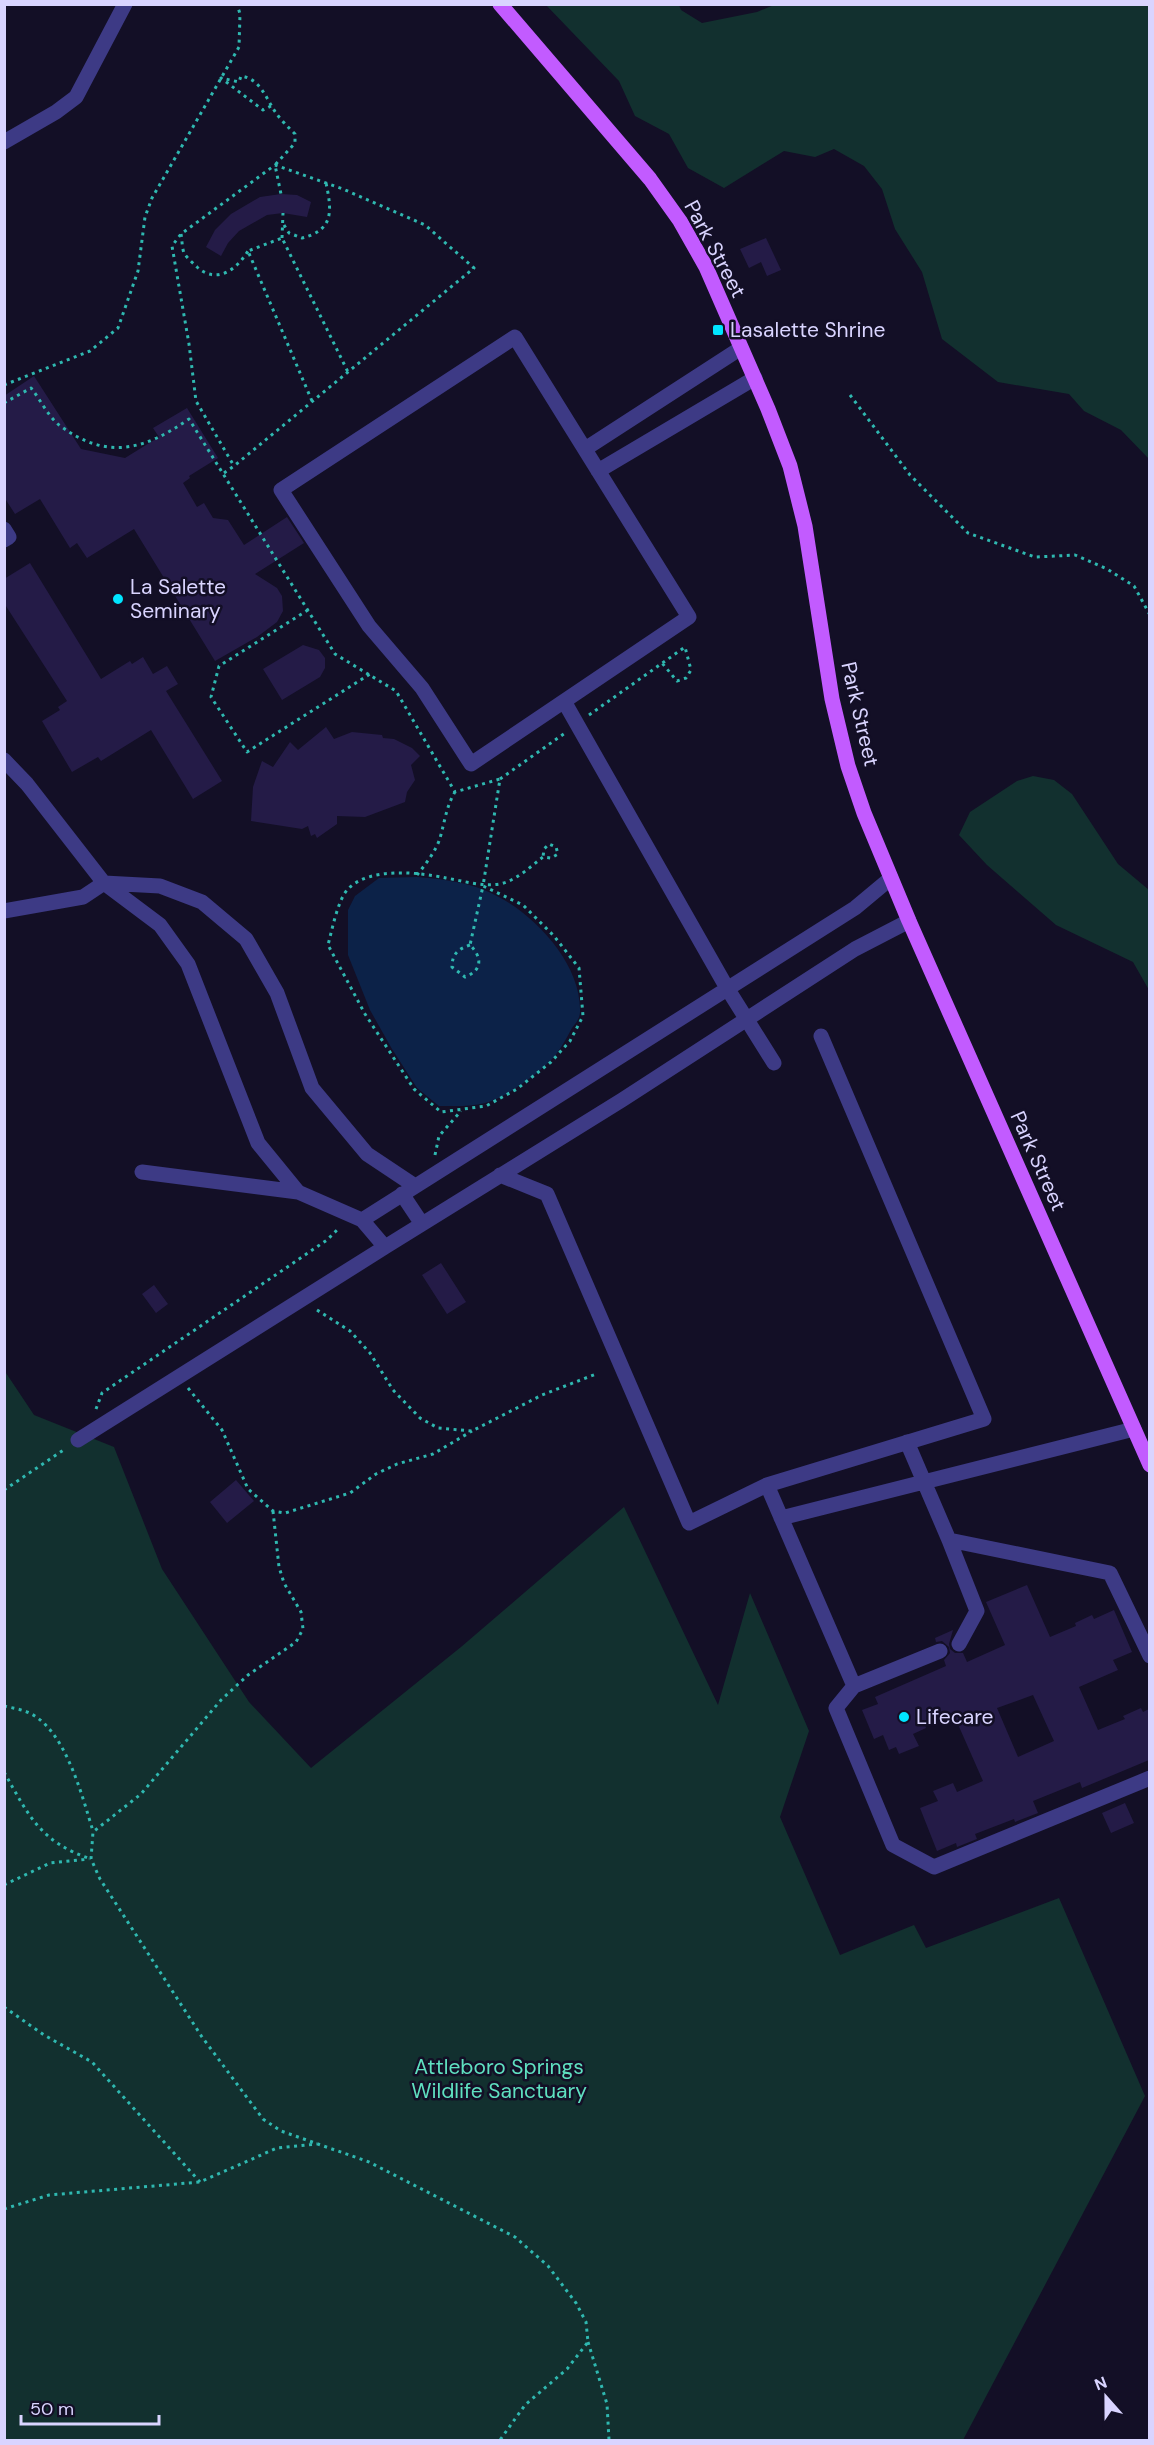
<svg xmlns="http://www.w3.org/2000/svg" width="1154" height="2445" font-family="'DM Sans',sans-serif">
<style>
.green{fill:#12302f}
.water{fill:#0c2248}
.building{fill:#241b47;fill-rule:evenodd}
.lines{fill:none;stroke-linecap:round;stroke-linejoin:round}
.path{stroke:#2fb8b0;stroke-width:3;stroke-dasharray:3 4.5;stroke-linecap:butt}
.minor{stroke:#3d3a85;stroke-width:15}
.major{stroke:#c25bff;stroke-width:15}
.poi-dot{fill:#00e5ff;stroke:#130f26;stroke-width:2}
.labels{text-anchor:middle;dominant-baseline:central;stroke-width:5;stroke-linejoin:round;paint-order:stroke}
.street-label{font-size:21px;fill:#d9d4ff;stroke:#130f26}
.poi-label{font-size:21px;fill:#d9d4ff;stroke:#130f26;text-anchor:start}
.park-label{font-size:21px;fill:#5fe0c0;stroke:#130f26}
</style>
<rect width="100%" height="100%" fill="#130f26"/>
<path class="green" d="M774,5H1149V459L1121,430L1084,411L1069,394L998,382L942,339L922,272L895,229L882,189L864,166L834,149L815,157L784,151L724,188L688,168L669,134L635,116L619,81L546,5H679L681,10L702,23L757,12Z
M1033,776L1054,780L1072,794L1118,864L1149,890V990L1133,962L1056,925L987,865L959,835L970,812L1017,781Z
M4,1370L34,1415L114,1447L162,1569L249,1702L311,1768L461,1647L624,1507L718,1705L750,1593L809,1731L780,1817L840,1955L914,1925L926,1948L1059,1898L1145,2096L963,2440H5Z"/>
<path class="water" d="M417,877C438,879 463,881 484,890C528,907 582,961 580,1012C580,1018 576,1023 572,1028C566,1039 559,1053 549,1062C535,1076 505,1098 485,1103C471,1107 454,1106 439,1106L417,1088L392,1049L370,1010L348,955V910L355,896L379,878Z"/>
<path class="building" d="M281,194L297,195L311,202L307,217L283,213L267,215L239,231L228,243L221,256L206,247L215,230L231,214L260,197Z
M766,238L781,270L767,276L761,262L749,268L740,249Z
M34,376L81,449L125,458L159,437L153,428L187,408L218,458L189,476L190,478L183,483L197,507L204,503L213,518L228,520L244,545L287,517L304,543L255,574L277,588L282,596L283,611L277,622L257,637L215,661L134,529L87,558L77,543L70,548L40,499L15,514L4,497V396Z
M30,563L101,679L130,661L132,664L143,657L153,674L167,666L178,684L166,691L222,781L193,799L151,730L101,761L98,757L72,772L42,721L60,710L58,707L67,701L4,603V579Z
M303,645L319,650L325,658V668L320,677L282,700L263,669Z
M326,727L334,739L352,732L382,735L383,738L394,739L412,748L420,756L411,765L415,780L407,792L405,802L365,817L337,816V824L317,838L315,834L311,836L308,826L302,829L251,821L253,787L262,761L273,767L290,742L298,750Z
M441,1263L466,1302L447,1314L422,1275Z
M154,1285L168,1304L156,1313L142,1294Z
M236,1480L254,1501L227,1523L210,1502Z
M1027,1585L1050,1637L1076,1626L1075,1623L1092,1615L1094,1619L1114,1610L1132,1652L1113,1660L1118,1670L1079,1687L1098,1730L1125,1719L1123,1716L1141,1708L1143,1712L1149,1709V1760L1082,1788L1080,1782L1033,1801L1038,1813L1015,1822L1014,1819L975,1834L977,1839L957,1847L956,1843L937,1851L920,1808L938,1801L933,1791L953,1783L957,1792L983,1781L953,1713L925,1725L926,1728L913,1734L919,1746L899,1754L896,1747L889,1750L883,1735L874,1739L862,1710L878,1704L875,1697L946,1666L944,1660L950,1653L949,1647L942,1641L936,1642L935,1638L953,1630L949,1644L950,1649L955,1653H963L967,1662L1005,1645L986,1602ZM1033,1695L1054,1741L1018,1757L997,1708Z
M1125,1803L1134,1823L1111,1833L1102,1813Z"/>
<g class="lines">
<path class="path" d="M271,106L263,110L221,78L239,82L241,76C261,79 266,99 276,113C281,120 288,127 295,134V143L275,165L281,194
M284,225L289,233L302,238C334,230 332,211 326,183
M181,234C182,239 182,248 184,253C187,258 193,263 197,267C217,285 237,269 248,251
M282,238L283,213
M4,385L90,351L118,328L138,271L145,217L152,198L239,47L240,14L237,4
M850,395L910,475L968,533L1035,557L1075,555L1107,569L1134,586L1150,615
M312,401L248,251L282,238L348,372
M4,403L31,388C40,399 48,416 59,425C107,461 144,450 189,419L335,654L396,691L455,792L500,779L483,886L523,905L554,936L579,968L583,1016L570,1041L551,1062L517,1089L486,1106L441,1112L414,1089L365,1014L328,945C332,930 338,899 348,889C369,867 418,872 446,878C464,881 482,887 500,884C517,880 530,867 543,857L551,858L558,854L556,847L549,844L544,849L543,857
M224,473L234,466L474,268L425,225L343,189L275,165L181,234L172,246L189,344L196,401L234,466
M308,610L219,666L211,697L247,752L370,674
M589,715L685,647L691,670L686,678L677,681L662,663
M500,779L565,733
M417,875C425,865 436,851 440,838C445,821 446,807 455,792
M470,945C458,949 452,954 452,967L465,977C483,970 482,957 470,945L483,886
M435,1155L439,1136L461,1111
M317,1310L350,1331L370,1353L393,1390L420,1418L438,1428L472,1431L542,1395L596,1374
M188,1388L222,1430L248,1489L273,1511L285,1513L350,1493L376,1474L397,1464L433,1454L472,1431
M96,1409L102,1393L327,1240L338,1229
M4,1490L65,1449
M273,1511L279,1567L284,1583L301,1612L303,1629L296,1642L248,1675L221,1700L141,1794L93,1832L91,1859L100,1879L202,2037L263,2119L281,2131L369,2162L515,2237L548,2266L576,2303L586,2322L588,2342L567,2369L525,2405L500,2440
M4,1706C12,1708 20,1709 27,1712C65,1727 82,1796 93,1831
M4,1772C29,1816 40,1842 91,1859
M4,1885L50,1863L89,1859
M4,2007L44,2035L92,2062L200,2182
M4,2209L49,2195L200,2182L277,2148L317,2144
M588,2342L607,2404L609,2440"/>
<path class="minor" d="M4,142L56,112L76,97L125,4
M515,337L689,617L471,764L422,688L369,626L281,490Z
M585,449L741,348
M598,471L755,378
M4,529L9,537L4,540
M565,703L727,988L774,1063
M4,760L27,784L104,883L160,925L188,964L258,1143L298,1192L362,1220L385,1247L622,1100L855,949L909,921
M4,911L83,897L104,883L160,886L202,902L246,939L277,993L312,1088L367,1154L415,1186
M142,1172L298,1192
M500,1175L547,1194L689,1523L767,1485L984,1419L821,1036
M402,1194L422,1224
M362,1220L855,908L891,878
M78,1440L385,1247
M907,1442L949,1540L1110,1573L1150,1656
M767,1485L854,1686L836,1708L893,1845L934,1867L1150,1778
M781,1518L1134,1429
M949,1540L977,1611L959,1644
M854,1686L940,1651"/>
<path class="major" d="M500,4L650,179L680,221L706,267L768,409L790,466L805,526L832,699L848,766L864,813L909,921L1150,1465"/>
</g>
<g class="poi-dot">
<rect x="712" y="324" width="12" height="12" rx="3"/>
<circle cx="118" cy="599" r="6"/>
<circle cx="904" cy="1717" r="6"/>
</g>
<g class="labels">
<g class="street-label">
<text transform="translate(715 249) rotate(62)">Park Street</text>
<text transform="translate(860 714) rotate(77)">Park Street</text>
<text transform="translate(1038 1161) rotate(66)">Park Street</text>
</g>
<g class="poi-label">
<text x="730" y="330">Lasalette Shrine</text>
<text x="130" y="587">La Salette<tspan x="130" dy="24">Seminary</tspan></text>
<text x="916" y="1717">Lifecare</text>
</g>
<g class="park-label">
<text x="499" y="2067">Attleboro Springs<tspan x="499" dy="24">Wildlife Sanctuary</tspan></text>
</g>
</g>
<rect width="1154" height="2445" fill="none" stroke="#d9d4ff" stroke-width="12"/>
<g transform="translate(1106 2397) rotate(339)" stroke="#130f26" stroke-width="4.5" paint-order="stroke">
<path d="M0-4.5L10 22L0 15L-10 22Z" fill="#d9d4ff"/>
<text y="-9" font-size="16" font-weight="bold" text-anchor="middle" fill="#d9d4ff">N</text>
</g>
<path d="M21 2415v9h138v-9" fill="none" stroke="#d9d4ff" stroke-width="3"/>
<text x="30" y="2415" font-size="18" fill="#d9d4ff" stroke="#130f26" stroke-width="4.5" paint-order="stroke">50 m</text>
</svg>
